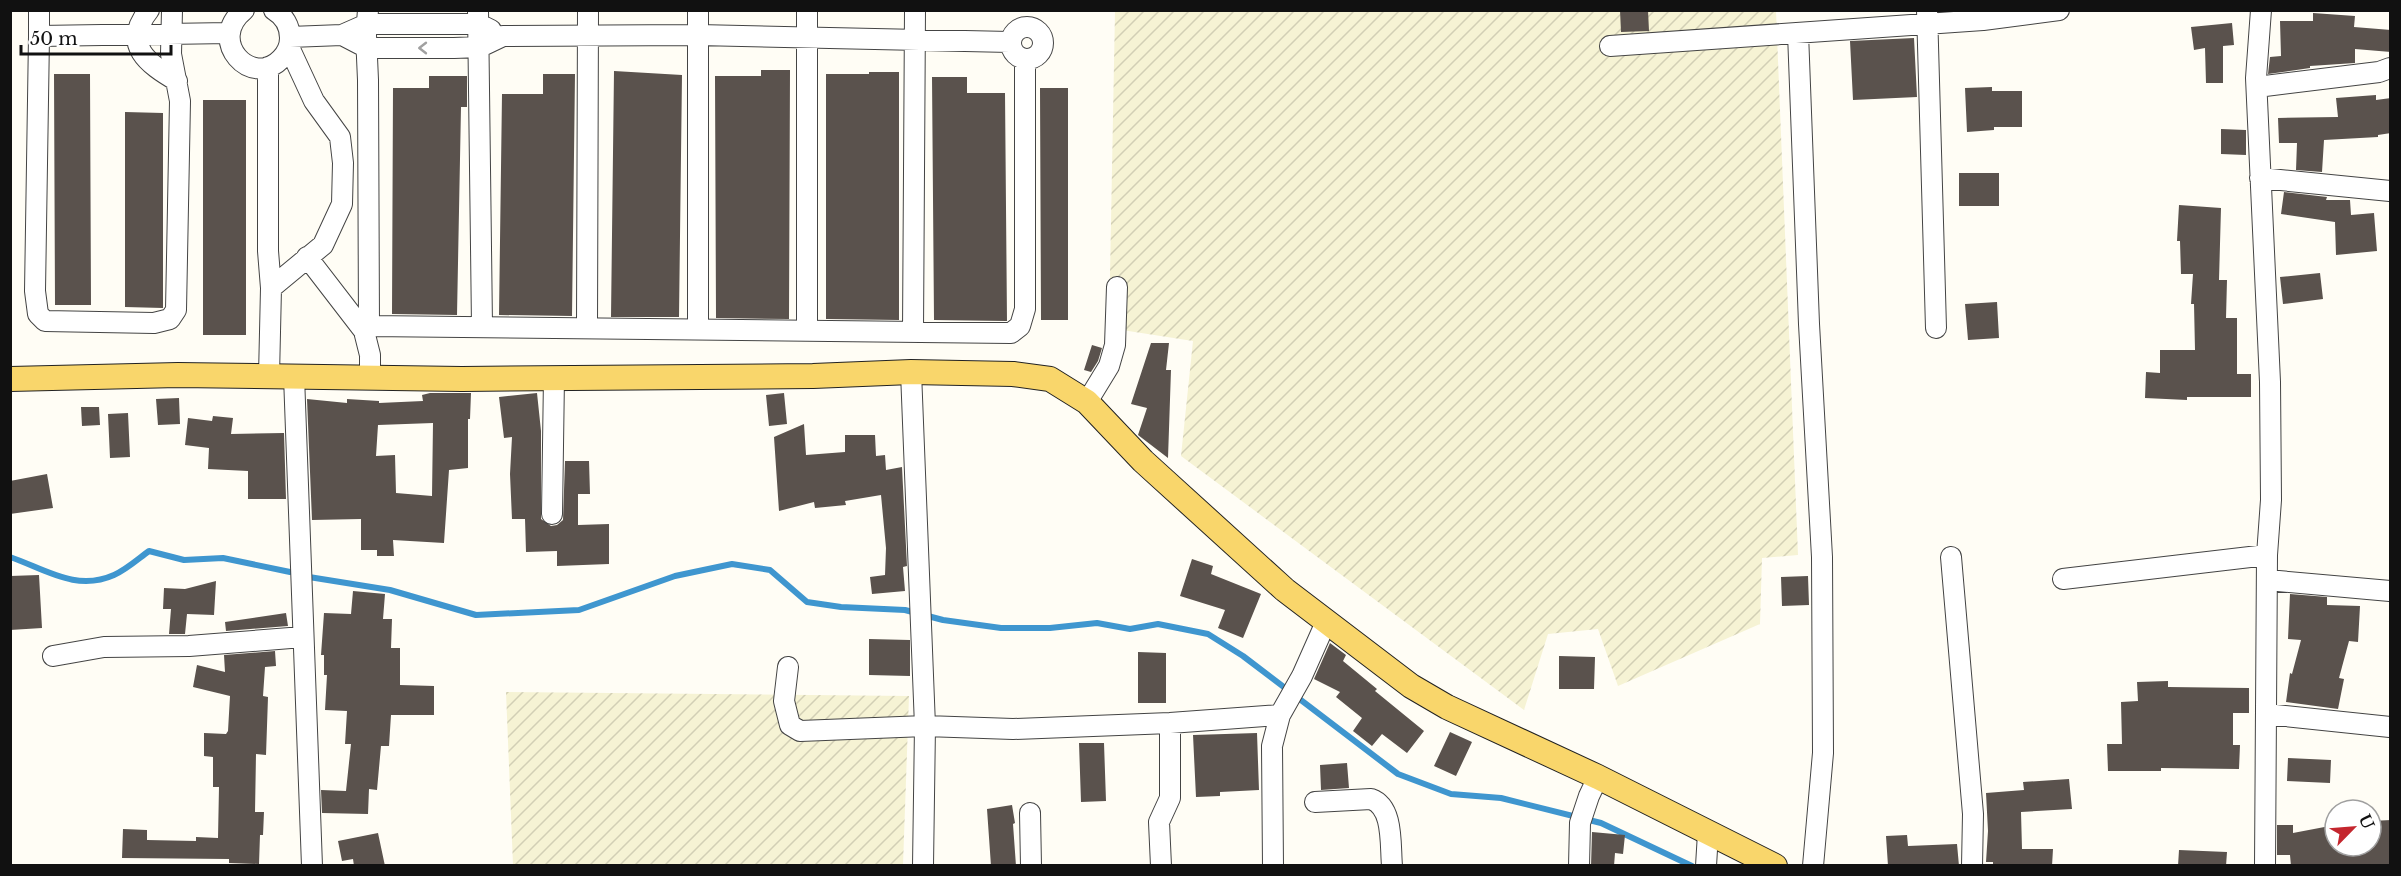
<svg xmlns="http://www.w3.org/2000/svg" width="2401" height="876" font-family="'Libre Baskerville',serif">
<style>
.farmland{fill:url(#farmland-furrows)}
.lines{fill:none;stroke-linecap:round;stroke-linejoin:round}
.stream{stroke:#3f96cf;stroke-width:6}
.building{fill:#5a524d;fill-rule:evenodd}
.minor-casing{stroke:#444;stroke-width:22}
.major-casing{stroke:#222;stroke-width:26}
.minor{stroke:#fff;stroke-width:20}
.major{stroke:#f9d66b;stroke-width:24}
.oneway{stroke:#a0a0a0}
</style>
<defs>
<pattern id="farmland-furrows" width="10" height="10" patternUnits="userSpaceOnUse" patternTransform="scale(1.5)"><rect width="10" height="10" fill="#f6f3d4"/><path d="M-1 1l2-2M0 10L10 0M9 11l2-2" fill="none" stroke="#d2cfb5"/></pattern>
</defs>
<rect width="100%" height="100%" fill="#fffdf5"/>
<path class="farmland" d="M1115,11H1776L1798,555L1762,558L1760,624L1618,686L1598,629L1548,634L1524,710L1181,456L1193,341L1109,328Z
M506,692L909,696L903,865H513Z"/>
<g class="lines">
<path class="stream" d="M10,557C45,569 76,592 114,575C126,570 138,559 149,551L184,560L223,558L290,572
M309,577L390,590L476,615L579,610L675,576L732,564L770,570L807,602L841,607L905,610L943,620L1001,628H1050L1097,623L1130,629L1158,624L1208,634L1243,656L1398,774L1451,794L1501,798L1601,823L1692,866"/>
</g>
<path class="building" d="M1620,10H1648L1649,31L1621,32Z
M2313,13L2355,16L2354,27L2391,30V52L2355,49V63L2310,66V68L2268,74L2270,57L2281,56L2280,21H2313Z
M2232,23L2234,45L2223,46V83H2206L2205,48L2194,50L2191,27Z
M1914,38L1917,97L1853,100L1850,41Z
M761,70H790L789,319L716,318L715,76H761Z
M614,71L682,75L679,317H611Z
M869,72H899V320L826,319V74H869Z
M54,74H90L91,305H55Z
M543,74H575L572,316L499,315L502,94H543Z
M429,76H467V107H461L457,315L392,314L393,88H429Z
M932,77H967V93H1005L1007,321L934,320Z
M1992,87V91H2022V127H1994V130L1967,132L1965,88Z
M1040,88H1068V320H1041Z
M2376,95V100L2391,98V133L2378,135V137L2324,140L2322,172L2296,170L2297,143H2279L2278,118L2338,117L2336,98Z
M203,100H246V335H203Z
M125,112L163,113V308L125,307Z
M2221,129L2246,130V155L2221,154Z
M1959,173H1999V206H1959Z
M2284,192L2327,197L2326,200H2350L2351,215L2374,213L2377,251L2336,255L2335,222L2281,214Z
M2179,205L2221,208L2219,280H2227L2226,318H2237V374H2251V397H2187V400L2145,398L2146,372L2160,373V350H2195L2194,304H2191L2193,274H2181L2180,241H2177Z
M2320,273L2323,299L2283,304L2280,277Z
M1997,302L1999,338L1968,340L1965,304Z
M1151,343H1169L1166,370H1171L1168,458L1138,435L1147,408L1131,404Z
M1092,345L1102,348L1098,361L1091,372L1084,370Z
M430,393H471L470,419H468V468L449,470L444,543L393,540L394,556H377V550H361V519L312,520L307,399L347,403V399L379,401V403L423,401L422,395ZM433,423L432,496L396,493L395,455L376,456L378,425Z
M537,393L541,431V519L551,526L557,525L563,520L565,461H589L590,494H578V525L609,524V564L557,566V551L526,552L525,519H512L510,474L512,437L504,438L499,397Z
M784,393L787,424L769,426L766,395Z
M179,398L180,424L158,425L156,399Z
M81,407H99L100,425L82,426Z
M128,413L130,457L110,458L108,414Z
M213,416L233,418L231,434L284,433L286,499H248V471L208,469L209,448L185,445L188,418L212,421Z
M804,424L806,455L845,452V435H875L876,456L885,455L886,470L902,467L907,566L903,567L905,591L872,594L870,577L885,575L886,548L881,495L845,501L846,505L815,508L814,502L779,511L774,437Z
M47,474L53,508L10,514V481Z
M1192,559L1213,566L1211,574L1261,594L1243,638L1218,628L1225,610L1180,596Z
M39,575L42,628L10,630V576Z
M1808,576L1809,605L1782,606L1781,577Z
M216,581L214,615L187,614L185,634H169L171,609H163L164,588L185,589Z
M353,591L385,594L383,619H392L391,648H400V685L434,686V715H391L389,746H381L377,790L369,789L368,814L322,813L321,790L346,791L351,744H345L347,711L325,710L327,675H324V655H321L324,613L351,614Z
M2290,594L2327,597V605L2360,606L2358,642L2349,641L2339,678L2344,679L2338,709L2286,702L2290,673L2292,674L2301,640L2288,639Z
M286,613L288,626L226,631L225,622Z
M869,639L910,640V676L869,675Z
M1330,643L1346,655L1343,661L1377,689L1375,691L1424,731L1407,753L1382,734L1372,746L1353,731L1362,718L1336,697L1340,692L1314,679Z
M275,651L276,666L265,667L263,696L268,697L266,755L256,754L255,812H264L263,835H260L259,864L229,863V859L122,858L123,829L147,830V840L196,841V837L218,838L219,787H213V757L204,756V733L226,734L228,731L230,696L193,687L197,665L225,672L224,655Z
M1138,652L1166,653V703H1138Z
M1559,656L1595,657L1594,689H1559Z
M2168,681V687L2249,688V713H2233V745H2240L2239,769L2161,768V771H2108L2107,744H2122L2121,702L2138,701L2137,682Z
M1450,732L1472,742L1456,776L1434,766Z
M1257,733L1259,790L1220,792V796L1196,797L1193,735Z
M1079,743H1104L1106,801L1081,802Z
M2288,758L2331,760L2330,783L2287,781Z
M1347,763L1349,788L1321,790L1320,765Z
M2069,779L2072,809L2021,812L2022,849H2053L2052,866H1993V862H1986L1988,831L1986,793L2024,790L2023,782Z
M1012,805L1015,823L1013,824L1016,866H991L987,809Z
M2391,820V866H2291L2290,855H2277V825H2293V833L2335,825V846H2371V821Z
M1592,832L1625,835L1623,854L1615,853L1614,866H1591Z
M378,833L385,866H354L353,859L342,861L338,841Z
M1907,835L1908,846L1957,844L1959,866H1888L1886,836Z
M2179,850L2227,852L2226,866H2178Z"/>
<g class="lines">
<defs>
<path id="minor" d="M39,10V36
M149,10C121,45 148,64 177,81
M172,10L171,54L180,101L176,310L170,319L154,323L45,321L38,314L35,291L39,36L229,33
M244,10C206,41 252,89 281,59C287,53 290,46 290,38C290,26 284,16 274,10
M368,10L366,35L368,80L369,326L1011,333L1020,326L1025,309V59
M478,10L482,326
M698,10V329
M1927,10L1936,328
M2261,10L2256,78L2270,382L2271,500L2267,555L2265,866
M1011 43a16 16 0 1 1 32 0a16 16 0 1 1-32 0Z
M1798,33L1809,324L1822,557L1823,753L1813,866
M342,35L367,48H454L480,47L503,36L698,35L1010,42
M290,37L342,35L367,24H479L491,30
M1610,46L1983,20L2059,10
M268,67V251L271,288L269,376
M2257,87L2379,72L2390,68
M2260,178L2390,191
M307,257L364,331L370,355V376
M271,288L323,245L342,204L343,163L340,137L314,101L289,47
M587,327L588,10
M807,330V10
M913,332L915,10
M911,372L925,726L923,866
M294,376L312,866
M1087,402L1109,366L1115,345L1117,287
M552,514L554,377
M1951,557L1973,814L1972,866
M2063,579L2267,555
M2267,580L2390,591
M53,656L104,647L189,646L303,637
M788,667L784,701L790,725L800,731L925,726L1013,729L1170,723L1280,715
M2266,714L2390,727
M1315,802L1371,799C1394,807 1390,845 1392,866
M1030,813L1031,866
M1161,866L1159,822L1170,798V723
M1273,866L1272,746L1280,715L1302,676L1326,622
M1579,866L1580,823L1589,796L1598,777
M1706,866L1708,833"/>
<path id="major" d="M10,379L178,375L462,379L813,376L911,372L1013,374L1050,379L1087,402L1143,461L1285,590L1411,686L1447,707L1598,777L1775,866"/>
</defs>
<use href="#minor" class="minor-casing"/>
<use href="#major" class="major-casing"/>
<use href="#minor" class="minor"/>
<use href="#major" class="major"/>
</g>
<defs><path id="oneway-chevron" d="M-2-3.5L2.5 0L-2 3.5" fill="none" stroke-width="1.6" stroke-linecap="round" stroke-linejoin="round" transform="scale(1.5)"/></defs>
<use class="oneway" href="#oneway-chevron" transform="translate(423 48) rotate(-180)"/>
<rect width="2401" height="876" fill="none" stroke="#111111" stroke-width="24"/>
<g transform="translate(2353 828) rotate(65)"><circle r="28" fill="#ffffff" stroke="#a0a0a0" stroke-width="1.5"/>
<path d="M0-4.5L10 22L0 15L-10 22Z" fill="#c4262e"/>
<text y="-9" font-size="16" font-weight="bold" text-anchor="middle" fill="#111111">U</text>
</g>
<path d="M21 45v9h150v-9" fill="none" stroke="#111111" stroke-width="3"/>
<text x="30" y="45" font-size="18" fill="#111111" stroke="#ffffff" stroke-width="4.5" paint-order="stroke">50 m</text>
</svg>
